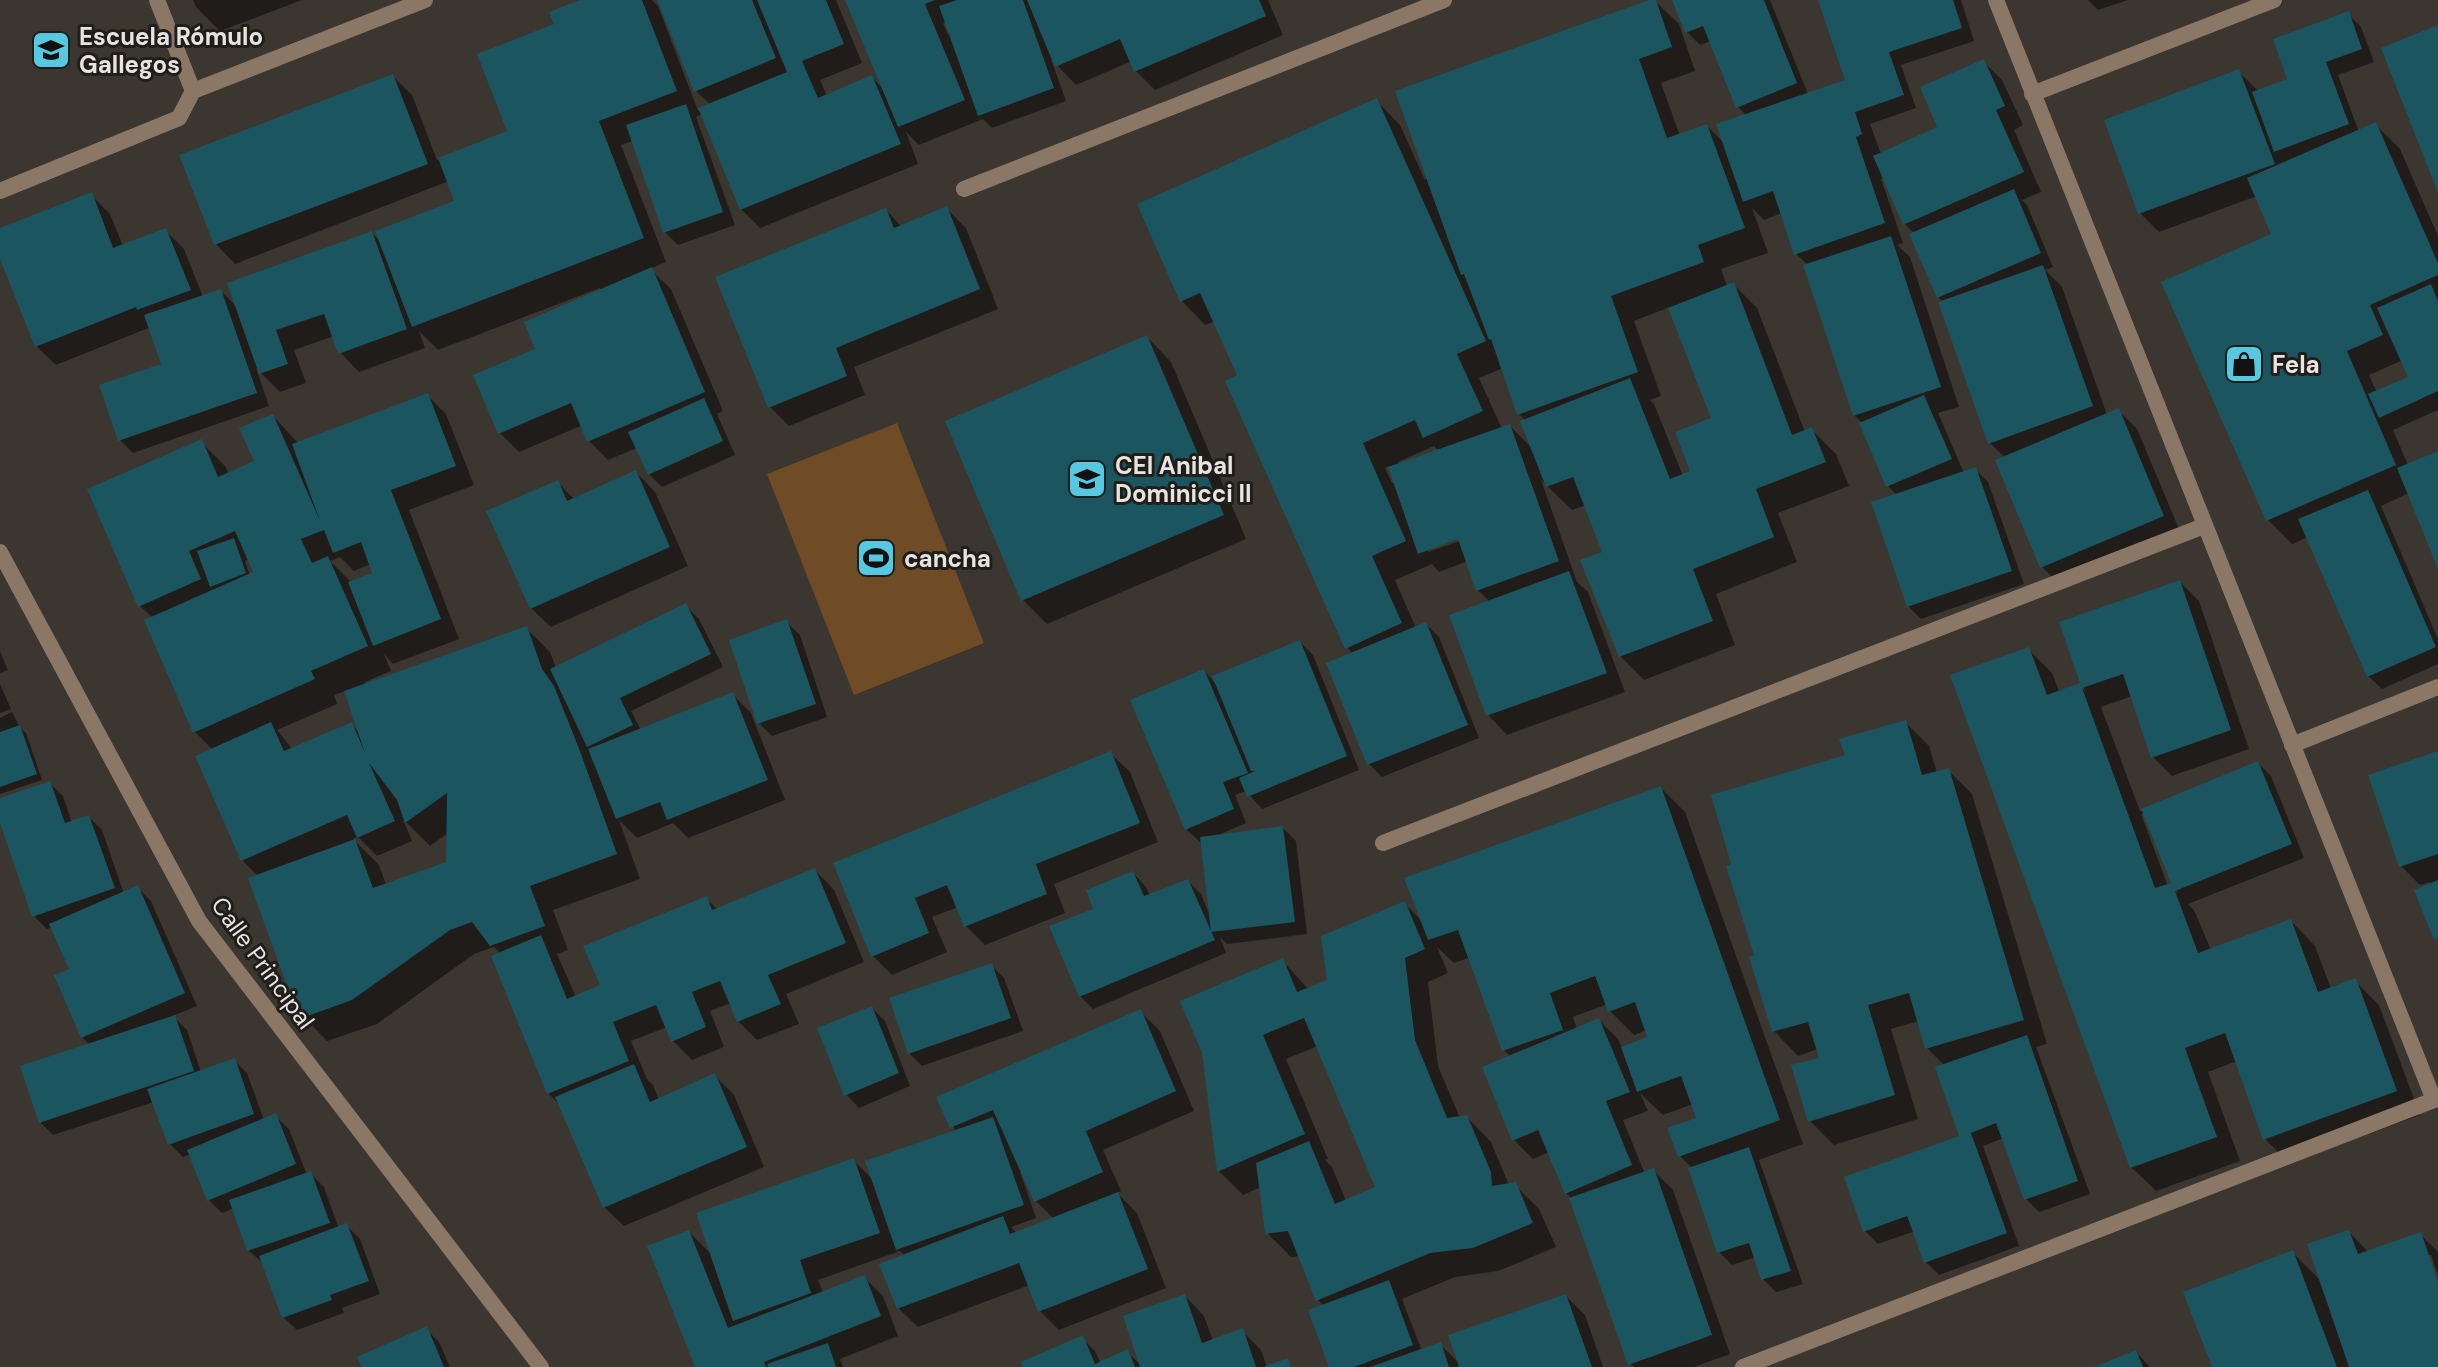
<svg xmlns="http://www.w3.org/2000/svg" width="2438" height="1367" font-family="'DM Sans',sans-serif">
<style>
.green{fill:#6f4b26}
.shadow{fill:#0007;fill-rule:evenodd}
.building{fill:#1b5560}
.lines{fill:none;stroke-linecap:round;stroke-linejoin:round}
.street{stroke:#8a7766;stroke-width:16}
.labels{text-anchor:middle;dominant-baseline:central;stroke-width:6;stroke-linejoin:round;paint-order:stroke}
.poi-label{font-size:24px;font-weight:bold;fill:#e8e4e1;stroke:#201e1b;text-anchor:start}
.street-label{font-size:24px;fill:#e8e4e1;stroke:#201e1b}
</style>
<rect width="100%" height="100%" fill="#3c3630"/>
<path class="green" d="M897,423L984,643L854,695L767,474Z"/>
<path class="shadow" d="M193,0H302L220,31L196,7Z
M586,0H652L658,6L698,111L711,105L696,91L660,0H836L862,63L820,80L827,96L872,77L884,90L847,0H1268L1283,35L1155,90L1136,71L1132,61L1076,85L1051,59L1066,101L992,128L983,119L919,145L906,132L918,164L760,228L741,209L702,114L696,117L735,225L678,245L665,232L633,141L621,145L666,262L650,269L671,289L723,411L717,414L735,455L662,487L649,474L637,448L608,460L589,441L583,425L519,452L500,433L537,350L602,291L600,288L438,350L419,331L425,348L359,372L340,352L334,336L294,350L306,383L280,392L256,368L269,406L133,453L120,440L164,365L151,327L56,365L36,346L0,253V230L91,195L110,214L123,246L165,230L184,249L203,297L221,291L238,308L372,233L382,243L457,202L449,181L235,264L216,244L182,156L393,76L412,95L437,160L510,132L556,25ZM947,22L951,34L948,35L943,23Z
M1654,0L1679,24L1695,71L1661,83L1680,136L1707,126L1725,144L1747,116L1738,107L1711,41L1700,45L1687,32L1674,0H1770L1808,94L1850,88L1825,0H1961L1974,41L1901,65L1916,108L1870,124L1881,154L1940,128L1983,61L2002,80L2023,125L2014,130L2041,192L2022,200L2027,205L2053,267L2045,270L2062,287L2107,415L2118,410L2137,429L2182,536L2061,586L2042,567L2005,458L1990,443L1943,302L1938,297L1915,234L1905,224L1884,178L1881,179L1903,243L1897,245L1910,257L1959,407L1938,413L1964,473L1975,469L1988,482L2024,584L1921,619L1908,606L1897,495L1888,486L1862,423L1854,415L1808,265L1796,254L1782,213L1764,220L1752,208L1768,253L1721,269L1727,286L1733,284L1757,308L1805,432L1812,430L1836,454L1849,486L1778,513L1797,562L1716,594L1735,645L1644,680L1620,656L1604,553L1586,505L1572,510L1541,480L1577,582L1588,592L1625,692L1507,735L1488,715L1452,616L1490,602L1478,590L1468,561L1439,572L1432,564L1395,580L1416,628L1426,624L1439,637L1479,738L1382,777L1369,764L1353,654L1347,647L1240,376L1215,321L1205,325L1181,300L1376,100L1400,125L1425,180ZM1670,307L1714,419L1693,472L1683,476L1654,404L1650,400L1661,396L1634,321ZM1503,368L1519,414L1526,421L1534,450L1510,426L1502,429L1479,378ZM1434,446L1439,451L1400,465L1398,462ZM1389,466L1395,482L1392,483L1385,468ZM1467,534L1468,538L1428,552V548Z
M2088,0H2128L2098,10Z
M2348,14L2361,27L2374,62L2338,75L2359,132L2375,124L2400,149L2438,236V410L2393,430L2408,465L2438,453V564L2409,493L2381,506L2438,639V664L2382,689L2368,676L2308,537L2292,544L2268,520L2274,235L2257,196L2159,232L2140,213L2239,72L2259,92L2290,80ZM2403,360L2411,378L2377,393L2369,375Z
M947,209L966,228L998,309L854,367L865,395L789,426L770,407L886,210L902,227Z
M1147,337L1171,362L1246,539L1047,624L1023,600Z
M427,395L446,414L474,485L409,510L459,639L393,664L384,654L391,671L365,682L366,685L526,628L550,652L556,668L686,606L699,619L723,667L631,711L641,730L732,694L751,713L785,800L688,838L673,823L637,838L619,820L640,879L553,910L568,950L557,954L576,997L603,986L707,899L718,910L815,870L834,890L864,962L786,994L799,1024L757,1040L738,1021L731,1003L710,1011L724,1047L692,1060L673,1041L667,1027L631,1041L647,1079L653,1085L659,1100L715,1076L734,1095L764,1167L624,1226L604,1207L561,1106L548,1093L501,954L494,947L474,954L377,1024L327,1041L303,1016L258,876L242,860L213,750L195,732L153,618L140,606L201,442L225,466L229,474L256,462L273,416L299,444ZM340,557L354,571L371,564L375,574L352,583L330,561ZM249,559L255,573L250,576L245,561ZM346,691L361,734L351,724L293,750L277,730L337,704L334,695ZM403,819L430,846L448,833V863L386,885L379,865L353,839L358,837L377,856L412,841Z
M636,472L655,492L688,566L551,627L531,608L557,482L574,499Z
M2180,582L2199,601L2249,749L2172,776L2153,757L2132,696L2101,707L2140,811L2258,763L2271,776L2304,858L2188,904L2194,910L2211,950L2291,921L2315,946L2331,989L2355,981L2379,1005L2420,1115L2289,1163L2265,1139L2237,1061L2208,1072L2240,1161L2156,1191L2131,1167L2028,649L2052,673L2060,693L2079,686L2085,691L2062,623ZM2145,813L2178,893L2168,886L2141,814Z
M786,622L800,635L827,717L772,736L759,723Z
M1300,642L1313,655L1359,770L1262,809L1246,791L1235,795L1246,823L1216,836L1283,828L1296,841L1307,934L1227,944L1220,937L1226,953L1093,1009L1080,996L1133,873L1146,887L1150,896L1188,881L1201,894L1210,916L1202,841L1200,842L1186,829L1204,671L1219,687Z
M0,651L8,670L0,673Z
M0,684L11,709L0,713Z
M12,712L19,726L26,733L42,780L0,794V718Z
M1905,722L1929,746L1937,773L1948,770L1972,794L2047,1044L2036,1047L2090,1194L2039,1212L2026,1199L2004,1138L1983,1146L2019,1246L1939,1275L1926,1262L1915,1231L1878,1244L1865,1231L1962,1137L1945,1066L1927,1048L1919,1021L1891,1029L1918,1119L1834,1145L1810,1121L1821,1059L1818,1049L1798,1056L1774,1031L1756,957L1847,757Z
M1110,753L1130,772L1158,842L1054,884L1065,913L985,945L966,926L958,907L932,917L947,952L892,975L873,956L836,864Z
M2438,753V940L2430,882L2420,885L2401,866Z
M49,783L63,796L72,823L89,817L102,830L124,894L138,888L151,901L197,1006L173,1016L187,1030L201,1072L234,1060L247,1073L264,1120L275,1116L289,1129L307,1175L311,1174L324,1187L339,1229L347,1226L360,1239L380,1294L342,1308L344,1313L297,1330L283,1317L263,1263L248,1250L234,1208L222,1213L209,1200L191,1154L183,1157L170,1144L154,1102L53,1135L40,1122L90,1045L82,1037L72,970L53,927L47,929L34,916L0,817V801Z
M1661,788L1685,812L1803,1144L1759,1160L1803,1284L1776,1292L1763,1279L1756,1257L1732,1265L1719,1252L1692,1168L1680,1156L1699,1119L1693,1104L1663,1115L1640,1093L1648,1111L1623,1120L1645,1174L1654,1171L1673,1190L1730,1354L1694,1367H1634L1630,1363L1571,1198L1566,1193L1549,1152L1533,1159L1514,1140L1511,1057L1504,1050L1471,957L1454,963L1437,947L1448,973L1428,982L1438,1066L1460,1118L1467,1117L1491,1142L1509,1185H1515L1539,1209L1556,1247L1498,1271L1455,1277L1402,1299L1422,1351L1440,1344L1460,1364L1566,1296L1585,1315L1603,1367H1331L1324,1306L1318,1300L1300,1256L1291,1257L1267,1233L1261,1187L1243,1195L1219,1171L1282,960L1309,990L1329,981L1405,904L1423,922ZM1608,1004L1610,1011L1634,1035L1647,1030L1650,1038L1622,1048L1618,1039L1599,1020L1577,1029L1573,1017ZM1318,1046L1377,1188L1346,1201L1332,1167L1325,1160L1328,1159L1286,1059Z
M991,965L1004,978L1023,1031L922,1066L909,1053Z
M872,1008L885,1021L910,1086L859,1108L846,1094Z
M1141,1012L1160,1031L1194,1111L1103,1150L1121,1191L1117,1193L1137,1213L1166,1288L1059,1330L1039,1310L1030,1285L918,1327L898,1308L905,1256L900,1251L818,1280L823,1293L864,1277L883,1296L898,1336L840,1359L843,1367H697L689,1232L713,1256L853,1160L873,1180L956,1132L939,1098ZM1023,1171L1036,1201L1054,1219L1017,1233L1011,1227L1036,1218L1020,1172Z
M2349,1232L2369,1253L2420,1234L2438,1252V1275L2431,1255H2427L2438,1288V1367H2214L2292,1252L2321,1281Z
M1185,1296L1204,1316L1213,1341L1242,1331L1261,1350L1267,1367H1143Z
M426,1329L439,1342L450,1367H364Z
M1082,1338L1095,1351L1101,1364L1127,1352L1143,1367H1025Z
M2136,1352L2150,1367H2099Z"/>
<path class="building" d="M580,0H642L677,91L599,121L644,238L412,327L375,231L454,201L438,158L507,131L477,54L554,24L549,12Z
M657,0H752L776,58L694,92Z
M757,0H826L844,44L802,61L818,98L872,75L901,144L740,210L698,108L787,72Z
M845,0H935L925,4L965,100L898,127Z
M957,0H1023L1054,88L978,116L939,6Z
M1027,0H1259L1266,16L1134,72L1120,39L1055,67Z
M1649,0H1656L1672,47L1639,59L1667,138L1707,124L1745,228L1698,245L1704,262L1611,296L1638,372L1517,415L1491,339L1489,340L1464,274L1461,275L1395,91Z
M1672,0H1764L1797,83L1736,108L1703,26L1685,33Z
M1818,0H1953L1962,28L1889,52L1904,95L1855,112L1862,134L1856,137L1885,223L1794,255L1773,191L1743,202L1716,124L1845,80Z
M2349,11L2362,49L2326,62L2349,124L2274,152L2252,92L2287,79L2273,39Z
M2438,25V193L2381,48Z
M1984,59L2005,106L1996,110L2024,172L1903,225L1873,156L1937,127L1920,87Z
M2239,69L2275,164L2138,214L2104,120Z
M393,74L428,164L214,245L179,155Z
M1377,98L1486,341L1457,354L1483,411L1423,438L1415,420L1363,443L1406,541L1372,556L1402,623L1345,649L1225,381L1237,375L1200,293L1180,302L1137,204Z
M686,104L723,212L663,233L626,125Z
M2376,122L2438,263V275L2370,305L2383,335L2347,351L2396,465L2266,521L2161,282L2271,234L2247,178Z
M2014,189L2041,253L1937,298L1909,234Z
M92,192L113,248L166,228L191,290L137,310L136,307L35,347L0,259V228Z
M947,206L980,289L836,348L847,376L768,408L715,277L886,208L894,228Z
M372,231L407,329L338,354L324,314L276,330L288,364L259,374L227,283Z
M1891,236L1941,387L1853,416L1803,265Z
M2043,265L2093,406L1988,444L1938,302Z
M652,267L705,392L587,442L571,403L498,434L473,375L535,349L524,322Z
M1734,282L1792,435L1812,427L1826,462L1756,489L1774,537L1693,569L1713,621L1619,657L1580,560L1602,552L1573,477L1546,487L1520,421L1630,378L1670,479L1690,471L1675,432L1711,418L1668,308Z
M2431,284L2438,301V391L2379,418L2368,394L2408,377L2377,308Z
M221,289L257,393L118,441L99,385L161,364L144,315Z
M1147,335L1224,515L1021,601L945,421Z
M428,393L456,466L391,490L441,619L373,646L348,582L372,573L361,542L333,553L324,530L301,539L312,563L328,556L368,646L311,671L315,679L193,733L144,620L253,572L235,531L189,551L201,579L138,607L87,489L202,439L218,477L254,461L239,428L273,414L320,521L292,444Z
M1924,395L1952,459L1886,487L1859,423Z
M704,398L723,441L648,475L628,432Z
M2119,408L2164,516L2040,568L1995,460Z
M1510,424L1559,561L1476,591L1458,539L1418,554L1388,467Z
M2438,451V569L2397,468Z
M1976,467L2012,571L1907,607L1871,502Z
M636,470L670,547L530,609L486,511L558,480L567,501Z
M2368,490L2436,647L2367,677L2298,519Z
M234,538L246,573L210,587L197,551Z
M1569,571L1607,673L1486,716L1449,615Z
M2180,580L2231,730L2151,758L2123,674L2082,688L2155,888L2171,883L2141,809L2258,761L2292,844L2175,891L2198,953L2291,919L2318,992L2356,978L2397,1091L2263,1140L2225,1033L2185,1048L2217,1137L2130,1168L1950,675L2029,647L2047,695L2080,683L2059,622Z
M686,603L711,654L620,698L633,725L587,747L550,669Z
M787,619L816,704L757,724L729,640Z
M1426,622L1468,725L1367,765L1326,663Z
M527,626L542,669L554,686L580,751L617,854L530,886L545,926L490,946L472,922L450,930L352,1000L302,1018L296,1011L248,878L355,839L373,888L446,862L447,793L405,823L397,800L369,763L395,821L357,838L347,815L241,861L195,756L271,722L284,751L352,722L365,753L344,691Z
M1300,640L1347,756L1247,797L1239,778L1255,771H1251L1212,676Z
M1204,669L1248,773L1223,782L1234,809L1185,830L1130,700Z
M733,692L768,780L667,820L660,802L616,819L588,749Z
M1906,720L1922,775L1949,768L2024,1020L1925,1049L1909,993L1868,1005L1895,1095L1808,1122L1791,1065L1819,1058L1808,1022L1772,1032L1749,957L1754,955L1726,866L1731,864L1711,795L1845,755L1839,739Z
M20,725L37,774L0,787V732Z
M1111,751L1140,823L1036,864L1047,894L964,927L947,885L915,898L929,933L871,957L833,863Z
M2438,751V854L2399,867L2368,775Z
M50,781L65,823L89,815L115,888L32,917L0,823V798Z
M1661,786L1780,1120L1678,1157L1667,1128L1696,1118L1681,1076L1637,1092L1621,1047L1647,1037L1635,1002L1608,1012L1595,976L1550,993L1563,1030L1502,1051L1458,930L1428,940L1404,878Z
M1283,826L1295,922L1211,932L1200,837Z
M815,868L846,943L768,975L781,1004L737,1022L720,981L692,992L706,1027L671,1042L656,1005L613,1022L629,1061L547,1094L491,956L541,935L567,999L600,985L583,946L707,896L712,910Z
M1133,871L1144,896L1188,879L1215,940L1079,997L1049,926L1093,909L1086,890Z
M2438,880V938L2434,940L2414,890Z
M138,885L185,993L81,1038L54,975L69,969L49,924Z
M1405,901L1425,949L1405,958L1415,1040L1447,1118L1467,1115L1491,1172L1492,1186L1516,1182L1533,1223L1473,1248L1430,1253L1316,1301L1288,1231L1265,1234L1256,1163L1309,1141L1335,1204L1375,1187L1304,1018L1263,1035L1305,1134L1217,1172L1202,1053L1180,1001L1283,958L1297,992L1327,980L1321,936Z
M992,963L1011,1018L908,1054L889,998Z
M872,1006L899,1073L844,1096L817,1028Z
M1141,1009L1176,1091L1086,1131L1103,1172L1034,1202L993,1110L950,1128L936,1097Z
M175,1015L194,1071L39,1123L20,1066Z
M1599,1018L1630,1092L1606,1101L1632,1165L1565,1194L1538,1130L1512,1141L1482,1067Z
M2027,1035L2078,1181L2024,1200L1996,1123L1971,1133L2007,1233L1924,1263L1907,1216L1863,1232L1844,1177L1959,1136L1935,1067Z
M235,1058L254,1114L168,1145L147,1089Z
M634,1064L650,1102L715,1073L747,1147L603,1208L555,1097Z
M276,1113L296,1164L207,1201L187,1150Z
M993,1117L1024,1205L896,1250L865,1161Z
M1749,1147L1791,1271L1761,1280L1749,1243L1717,1253L1688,1168Z
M854,1158L880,1233L800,1260L811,1293L733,1321L696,1213Z
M1654,1168L1712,1335L1628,1365L1569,1198Z
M311,1171L330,1223L247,1251L229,1200Z
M1118,1192L1148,1269L1038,1312L1019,1263L897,1309L879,1264L1003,1216L1010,1234Z
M347,1223L369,1281L330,1295L332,1300L282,1318L259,1256Z
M689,1230L728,1328L865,1275L881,1316L764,1362L766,1367H695L647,1246Z
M2349,1230L2358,1254L2421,1232L2438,1282V1367H2349L2307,1244Z
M2293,1250L2337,1367H2212L2183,1292Z
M1389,1280L1413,1345L1354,1367H1329L1308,1310Z
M1185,1294L1202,1343L1243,1328L1256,1367H1140L1123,1316Z
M1566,1294L1592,1367H1459L1448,1335Z
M427,1326L444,1367H362L357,1357Z
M1083,1335L1095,1364L1128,1349L1135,1367H1023L1021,1362Z
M1441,1342L1449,1367H1370Z
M828,1343L836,1367H768L767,1364Z
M2136,1350L2143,1367H2094Z
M1288,1358L1291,1367H1263Z"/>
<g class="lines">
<path class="street" d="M157,0L193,91L425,0
M1996,0L2434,1100L2438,1098
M2032,94L2274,0
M964,189L1444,0
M0,191L179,118L193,91
M0,552L199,921L541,1367
M2292,745L2438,687
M1383,843L2204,526
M1743,1367L2434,1100"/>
</g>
<defs>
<symbol id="school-square" viewBox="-11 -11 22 22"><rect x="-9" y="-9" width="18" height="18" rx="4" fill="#56c9e0" stroke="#201e1b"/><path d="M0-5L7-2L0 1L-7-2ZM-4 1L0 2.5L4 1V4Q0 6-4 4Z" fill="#111"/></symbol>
<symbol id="shop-square" viewBox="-11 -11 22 22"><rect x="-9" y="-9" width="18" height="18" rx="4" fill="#56c9e0" stroke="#201e1b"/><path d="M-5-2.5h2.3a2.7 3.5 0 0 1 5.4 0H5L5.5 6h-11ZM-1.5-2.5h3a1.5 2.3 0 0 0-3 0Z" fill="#111"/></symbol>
<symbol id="stadium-square" viewBox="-11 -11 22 22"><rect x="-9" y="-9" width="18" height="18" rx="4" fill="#56c9e0" stroke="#201e1b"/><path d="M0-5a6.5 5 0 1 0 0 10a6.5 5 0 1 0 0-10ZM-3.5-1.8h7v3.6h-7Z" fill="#111"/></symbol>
</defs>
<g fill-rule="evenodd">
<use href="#school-square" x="29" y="28" width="44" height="44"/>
<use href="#shop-square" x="2222" y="342" width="44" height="44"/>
<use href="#school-square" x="1065" y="457" width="44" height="44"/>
<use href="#stadium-square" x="854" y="536" width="44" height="44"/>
</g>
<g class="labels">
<g class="poi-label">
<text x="79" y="36">Escuela Rómulo<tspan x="79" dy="28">Gallegos</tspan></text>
<text x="2272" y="364">Fela</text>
<text x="1115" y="465">CEI Anibal<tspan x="1115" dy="28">Dominicci II</tspan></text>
<text x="904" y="558">cancha</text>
</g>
<g class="street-label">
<text transform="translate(263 963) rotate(54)">Calle Principal</text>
</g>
</g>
</svg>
